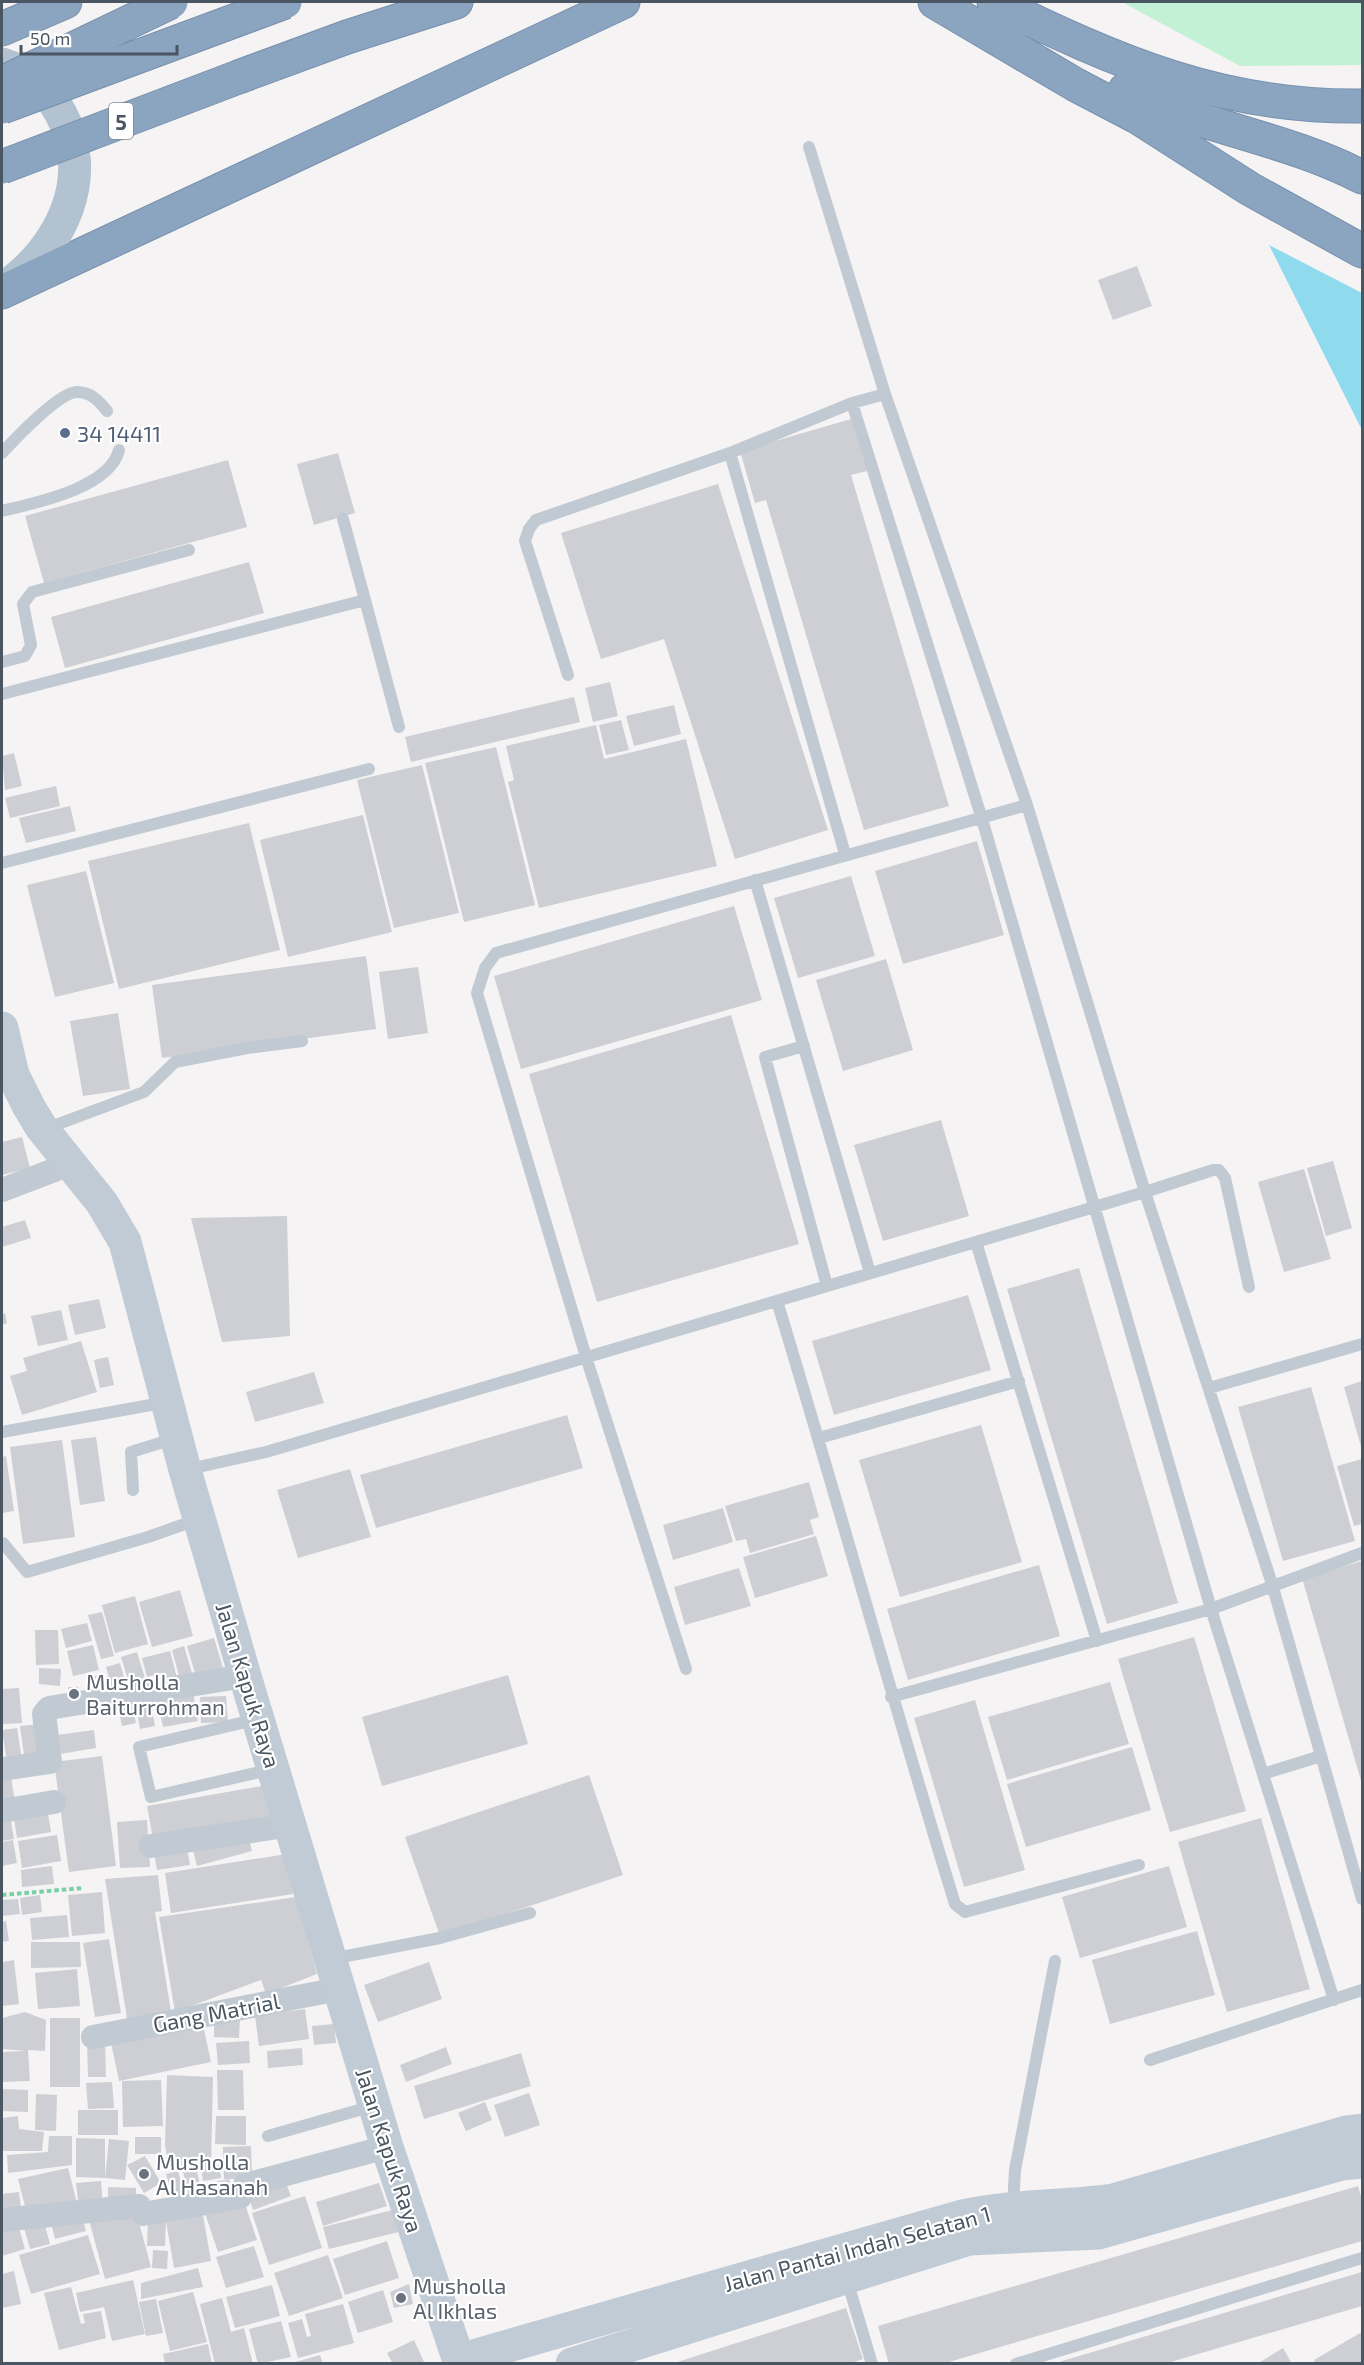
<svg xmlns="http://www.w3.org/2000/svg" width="1364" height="2365" font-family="'Exo 2',sans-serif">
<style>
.green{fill:#c3f1d5}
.water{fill:#90daee}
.building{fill:#cdcfd5}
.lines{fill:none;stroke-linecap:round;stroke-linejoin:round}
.highway-casing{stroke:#7690ad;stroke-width:35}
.path{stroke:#7ad0a6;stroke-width:4;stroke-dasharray:4.5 3;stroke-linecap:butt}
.lane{stroke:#c1cad2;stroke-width:12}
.street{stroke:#c1cad2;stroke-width:24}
.secondary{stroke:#c1cbd6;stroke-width:33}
.primary{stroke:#b3c2d1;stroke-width:33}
.highway{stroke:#8ba5c1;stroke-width:33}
.highway-bridge-casing{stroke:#7690ad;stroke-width:35;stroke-linecap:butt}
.highway-bridge{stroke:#8ba5c1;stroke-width:33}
.service-dot{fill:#5c6f8a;stroke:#fff;stroke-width:2}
.worship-dot{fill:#6b7280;stroke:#fff;stroke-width:2}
.labels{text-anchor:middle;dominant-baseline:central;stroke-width:4.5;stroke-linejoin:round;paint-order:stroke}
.shield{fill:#fff;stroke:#808990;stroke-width:1.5}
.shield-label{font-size:21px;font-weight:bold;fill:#4a5661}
.service-label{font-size:22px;fill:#4e5e75;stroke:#fff;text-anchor:start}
.worship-label{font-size:22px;fill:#5b616d;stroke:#fff;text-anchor:start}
.street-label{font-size:22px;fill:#4a5661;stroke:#fff}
</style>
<rect width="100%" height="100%" fill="#f5f3f3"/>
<path class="green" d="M1122,2H1362V65L1240,66Z"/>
<path class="water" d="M1269,245L1362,293V430Z"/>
<path class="building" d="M1137,266L1152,306L1113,320L1098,280Z
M851,419L867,471L851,475L949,806L864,830L766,500L755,503L740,451Z
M338,453L355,513L314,525L297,464Z
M228,460L247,527L44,583L25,516Z
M718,484L828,830L735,859L664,639L601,659L561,533Z
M249,562L264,613L65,668L51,617Z
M610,682L618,716L593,722L585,688Z
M574,697L580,722L411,762L405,737Z
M674,705L681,734L634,746L626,716Z
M621,720L629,750L606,755L599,725Z
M596,725L604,759L686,739L717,866L539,908L508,782L514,780L506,746Z
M496,747L535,905L464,922L425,763Z
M14,753L22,786L5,790L2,756Z
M422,765L459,913L394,928L357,780Z
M56,786L60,806L10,818L5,798Z
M70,806L76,831L26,843L19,818Z
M363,815L392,932L288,957L260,840Z
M249,823L280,950L119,989L88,861Z
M977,841L1004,935L903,964L875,871Z
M86,871L114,983L55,997L27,885Z
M851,876L875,956L798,978L774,898Z
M734,906L762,1000L521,1069L494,976Z
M366,956L376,1029L162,1058L152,985Z
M886,959L913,1050L843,1071L816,980Z
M418,967L428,1033L388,1039L379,972Z
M118,1013L130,1089L83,1096L70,1021Z
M731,1015L799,1244L597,1302L529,1074Z
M941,1120L969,1216L883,1241L854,1145Z
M22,1137L30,1168L2,1175V1142Z
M1333,1161L1352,1228L1326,1236L1307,1168Z
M1304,1169L1331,1259L1284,1272L1258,1182Z
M287,1216L290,1336L222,1342L191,1218Z
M25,1220L31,1238L2,1247V1227Z
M1079,1268L1178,1603L1107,1624L1007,1289Z
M968,1295L991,1370L834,1415L812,1341Z
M99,1299L106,1328L75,1335L68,1305Z
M61,1310L68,1340L38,1346L31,1316Z
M5,1313L7,1323L2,1325V1314Z
M81,1341L97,1392L22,1415L10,1376L27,1371L23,1358Z
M108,1357L114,1385L100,1388L94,1360Z
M314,1372L324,1403L255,1422L246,1392Z
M1362,1381V1450L1344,1387Z
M1311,1387L1355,1541L1283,1561L1238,1407Z
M567,1415L583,1468L376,1528L360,1475Z
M981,1425L1022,1562L900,1597L859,1460Z
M96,1437L105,1501L80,1505L71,1440Z
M62,1440L75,1537L23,1544L10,1447Z
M6,1456L14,1511L2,1513V1457Z
M1362,1459V1524L1354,1526L1337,1466Z
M350,1469L371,1537L298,1558L277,1490Z
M809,1482L819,1517L810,1520L814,1534L750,1553L746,1539L736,1541L725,1506Z
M723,1508L733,1542L673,1560L663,1525Z
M816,1536L828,1576L755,1598L743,1557Z
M1362,1561V1784L1302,1578Z
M1039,1565L1060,1636L908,1680L887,1609Z
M739,1568L751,1606L685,1625L674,1587Z
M180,1590L193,1636L152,1647L139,1602Z
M135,1596L148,1644L115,1653L102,1605Z
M102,1612L114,1656L101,1659L88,1615Z
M87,1623L92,1641L66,1648L61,1629Z
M35,1630H58L59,1664L36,1665Z
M1194,1637L1246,1811L1170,1832L1118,1659Z
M214,1638L225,1675L198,1683L187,1646Z
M93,1645L99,1670L73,1676L67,1651Z
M184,1646L194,1680L181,1683L172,1650Z
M170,1651L179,1686L166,1689L162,1673L147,1677L142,1658Z
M137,1652L148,1688L132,1693L121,1657Z
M120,1663L128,1692L114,1696L106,1667Z
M39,1668L61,1669L60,1686L39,1684Z
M103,1675L106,1693L89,1696L86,1677Z
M508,1675L528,1744L382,1786L362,1717Z
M1110,1682L1129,1744L1007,1780L988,1717Z
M68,1687H78L81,1700L70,1702Z
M19,1688L22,1723L2,1724V1689Z
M193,1692L198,1721L163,1727L157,1699Z
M226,1696L228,1722L201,1723L200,1697Z
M150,1698L155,1726L140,1729L135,1700Z
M131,1699L136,1723L122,1726L117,1702Z
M975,1700L1025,1870L964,1887L914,1718Z
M41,1724L45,1752L24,1755L20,1726Z
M17,1728L22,1760L7,1762L2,1730Z
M94,1730L96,1748L60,1754L57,1735Z
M1132,1747L1151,1810L1026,1847L1007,1784Z
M102,1756L116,1866L69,1872L54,1762Z
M10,1771L16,1808L2,1811V1773Z
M589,1775L623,1875L440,1936L405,1837Z
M268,1785L275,1822L154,1844L147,1806Z
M47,1808L51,1832L17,1838L13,1813Z
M10,1815L14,1839L2,1841V1817Z
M1261,1818L1310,1989L1227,2012L1178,1842Z
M147,1820L150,1867L120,1868L117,1822Z
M247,1832L252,1851L197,1866L192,1847Z
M57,1835L61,1861L22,1868L18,1841Z
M13,1840L17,1863L2,1866V1842Z
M186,1842L190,1865L157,1870L153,1848Z
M287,1854L293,1894L171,1913L165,1873Z
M52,1866L54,1884L22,1887L21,1870Z
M1169,1866L1187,1927L1080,1958L1062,1897Z
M158,1875L162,1911L155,1912L171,2012L127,2019L105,1879Z
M102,1892L105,1933L72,1936L68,1895Z
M40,1895L42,1912L22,1915L20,1898Z
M296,1897L317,1974L266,1994L261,1980L175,2012L159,1917Z
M18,1899L20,1914L2,1916V1900Z
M67,1915L69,1937L32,1940L30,1918Z
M6,1921L9,1941L2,1942V1922Z
M1197,1931L1215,1995L1110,2024L1092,1960Z
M109,1939L121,2013L95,2017L83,1943Z
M31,1942H80L81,1967L31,1968Z
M14,1960L19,2004L2,2006V1962Z
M429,1962L442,1999L378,2022L364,1985Z
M77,1969L80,2006L38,2009L35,1973Z
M305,2009L309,2039L259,2046L255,2016Z
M25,2012L46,2020L45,2051L28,2050L30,2081L2,2082V2052L26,2051L2,2049V2018Z
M214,2017L240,2018L239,2038L214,2037Z
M50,2018H80V2087H50Z
M202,2020L211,2062L119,2081L110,2038Z
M334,2024L336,2043L314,2045L312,2026Z
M105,2040L106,2077H88L87,2041Z
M249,2041L250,2063L218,2065L216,2043Z
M446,2047L452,2064L406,2082L400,2065Z
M302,2048L303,2065L268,2068L267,2051Z
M521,2053L531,2086L424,2119L414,2086Z
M217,2070H243L244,2110H218Z
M167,2075L213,2077L211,2166L170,2172L165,2145Z
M161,2080L163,2126L123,2127L122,2081Z
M112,2082L114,2108L88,2109L86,2083Z
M2,2089L28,2090V2112L2,2111Z
M529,2093L540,2125L505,2137L494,2105Z
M36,2094L57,2095L56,2131L35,2130Z
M485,2102L492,2120L466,2131L458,2113Z
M78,2110H118V2135H78Z
M18,2116L19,2129L44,2132L42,2151H3L2,2118Z
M216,2116H246V2145L215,2144Z
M49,2136H72V2165L8,2173L7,2155L48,2152Z
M135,2137H161V2154H135Z
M76,2138L105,2139V2178L76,2177Z
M109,2139L129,2141L125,2180L105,2178Z
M251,2146L252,2179H224L223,2147Z
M145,2156L161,2183L144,2193L127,2165Z
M219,2165L221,2178L203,2181L201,2168Z
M68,2168L77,2203L27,2214L18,2179Z
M196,2168L204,2200L191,2204L183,2172Z
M178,2171L187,2203L176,2207L166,2174Z
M283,2176L291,2196L253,2210L246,2189Z
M229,2179L234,2195L209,2203L204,2184Z
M101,2181L103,2207L79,2209L76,2183Z
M379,2183L387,2206L323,2226L316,2202Z
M1358,2186L1362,2200V2241L942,2364H889L878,2326Z
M108,2187L136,2188V2204L108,2203Z
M19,2192L22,2215L2,2218V2194Z
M305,2196L322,2248L269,2265L252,2213Z
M244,2201L257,2240L218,2252L205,2213Z
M135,2208L151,2267L105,2279L89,2220Z
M393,2210L399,2232L329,2249L323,2227Z
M203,2215L211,2261L174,2268L166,2221Z
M82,2216L86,2231L55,2239L51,2223Z
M43,2218L50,2244L30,2249L23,2224Z
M148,2219H166L165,2246H147Z
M17,2221L25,2249L2,2256V2226Z
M88,2235L100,2274L31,2294L19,2255Z
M387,2241L399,2278L345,2295L333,2259Z
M254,2246L264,2277L226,2288L216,2257Z
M153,2250L168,2251L167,2269L152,2268Z
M328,2255L343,2298L289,2316L274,2273Z
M198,2268L203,2287L141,2299V2283Z
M14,2271L21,2304L2,2308V2274Z
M1362,2272V2306L1164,2364H1052Z
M133,2280L145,2334L112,2341L104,2307L80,2312L76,2293Z
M409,2284L413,2304L394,2308L390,2292Z
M272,2285L280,2316L235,2328L226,2297Z
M71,2287L81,2324L85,2323L83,2314L101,2311L106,2338L59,2350L44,2293Z
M383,2290L393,2322L358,2333L348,2302Z
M193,2292L207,2342L170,2351L158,2301Z
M222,2298L231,2332L244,2328L253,2364H215L200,2304Z
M156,2299L163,2333L146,2336L139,2302Z
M343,2304L354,2343L298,2358L288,2323L302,2319L307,2337L311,2336L305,2314Z
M846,2308L863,2359L848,2364H671Z
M281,2321L291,2357L258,2364L249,2329Z
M1362,2332V2364H1316L1314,2360Z
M414,2340L425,2364H393L387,2353Z
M208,2344L212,2364H165L163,2354Z
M1283,2348L1292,2364H1257Z
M320,2355L323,2364H292V2363Z"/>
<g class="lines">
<defs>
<path id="highway" d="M935,2L1076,85L1139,118L1250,189L1362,251
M994,2C1117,62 1222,108 1362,106
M2,29L65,2
M241,76L347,37L456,2
M1125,90C1202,128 1287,138 1362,177
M2,292L623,2"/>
</defs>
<use href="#highway" class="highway-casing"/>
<path class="path" d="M2,1895L83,1888"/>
<path class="lane" d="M809,147L885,394L1027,805L1145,1192L1272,1584L1362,1899
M852,403L982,819L1211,1609L1334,2000
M2,453C15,439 59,392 77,392C91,392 99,401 107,411
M730,453L845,854
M2,511C35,503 110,488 119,450
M365,600L399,727
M2,662L25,656L31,645L23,604L32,592L189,550
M568,675L525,541L529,529L536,520L730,453L852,403L885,394
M2,694L365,600L343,519
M2,863L369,769
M755,880L870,1273
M804,1046L765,1057L827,1286
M45,1129L144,1092L175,1062L247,1048L302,1041
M976,1242L1097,1641
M777,1301C838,1501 893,1703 955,1904L965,1912L1139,1865
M1209,1388L1362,1344
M2,1432L167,1402
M819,1438L1019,1381
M185,1470L266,1452L1145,1192L1213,1170H1219L1225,1178L1249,1287
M133,1490L131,1452L176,1438
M3,1543L27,1572L148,1537L199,1519
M686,1669L586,1357L477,993L485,968L496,953L1027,805
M891,1697L1211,1609L1362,1553
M258,1719L139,1747L151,1797L273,1769
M1263,1774L1321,1756
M331,1959L440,1938L530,1913
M1150,2060L1362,1990
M268,2136L373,2106
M1013,2206L1015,2170L1055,1961
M847,2280L872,2364
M1016,2364L1362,2258"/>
<path class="street" d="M2,1190L70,1164
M2,1769L50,1762L44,1714L49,1708L245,1676
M2,1811L54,1802
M151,1846L291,1825
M93,2037L339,1989
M2,2220L139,2206L143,2214L240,2197L245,2185L387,2147"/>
<path class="secondary" d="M2,1028L13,1075L29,1107L41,1127L102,1203L125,1242L185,1470L245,1676L387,2147L460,2364
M459,2360L962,2216C1012,2205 1062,2207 1113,2200L1346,2132L1362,2130
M572,2364L969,2239L1099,2233L1342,2164L1362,2162"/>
<path class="primary" d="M2,64C27,72 47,89 60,112C96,177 61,248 5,287"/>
<use href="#highway" class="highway"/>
<defs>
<path id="highway-bridge" d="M2,83L171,2
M2,107L285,2
M2,167L241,76"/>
</defs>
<use href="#highway-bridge" class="highway-bridge-casing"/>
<use href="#highway-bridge" class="highway-bridge"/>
</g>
<circle class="service-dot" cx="65" cy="433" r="6"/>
<g class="worship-dot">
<circle cx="74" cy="1694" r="6"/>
<circle cx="144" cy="2174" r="6"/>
<circle cx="401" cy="2298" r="6"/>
</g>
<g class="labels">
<rect class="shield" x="109" y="103" width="24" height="36" rx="4.5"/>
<g class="shield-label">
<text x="121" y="121">5</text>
</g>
<g class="service-label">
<text x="77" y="433">34 14411</text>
</g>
<g class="worship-label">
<text x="86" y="1681">Musholla<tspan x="86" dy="25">Baiturrohman</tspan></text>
<text x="156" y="2161">Musholla<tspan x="156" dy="25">Al Hasanah</tspan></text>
<text x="413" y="2285">Musholla<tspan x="413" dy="25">Al Ikhlas</tspan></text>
</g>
<g class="street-label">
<text transform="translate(249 1685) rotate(73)">Jalan Kapuk Raya</text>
<text transform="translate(216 2012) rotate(-11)">Gang Matrial</text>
<text transform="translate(390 2150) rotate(72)">Jalan Kapuk Raya</text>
<text transform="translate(857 2248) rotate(-15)">Jalan Pantai Indah Selatan 1</text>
</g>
</g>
<rect width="1364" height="2365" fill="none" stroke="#4a5661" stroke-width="6"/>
<path d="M21 45v9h156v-9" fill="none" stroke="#4a5661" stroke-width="3"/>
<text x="30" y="45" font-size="18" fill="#4a5661" stroke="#ffffff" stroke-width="4.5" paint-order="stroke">50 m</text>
</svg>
